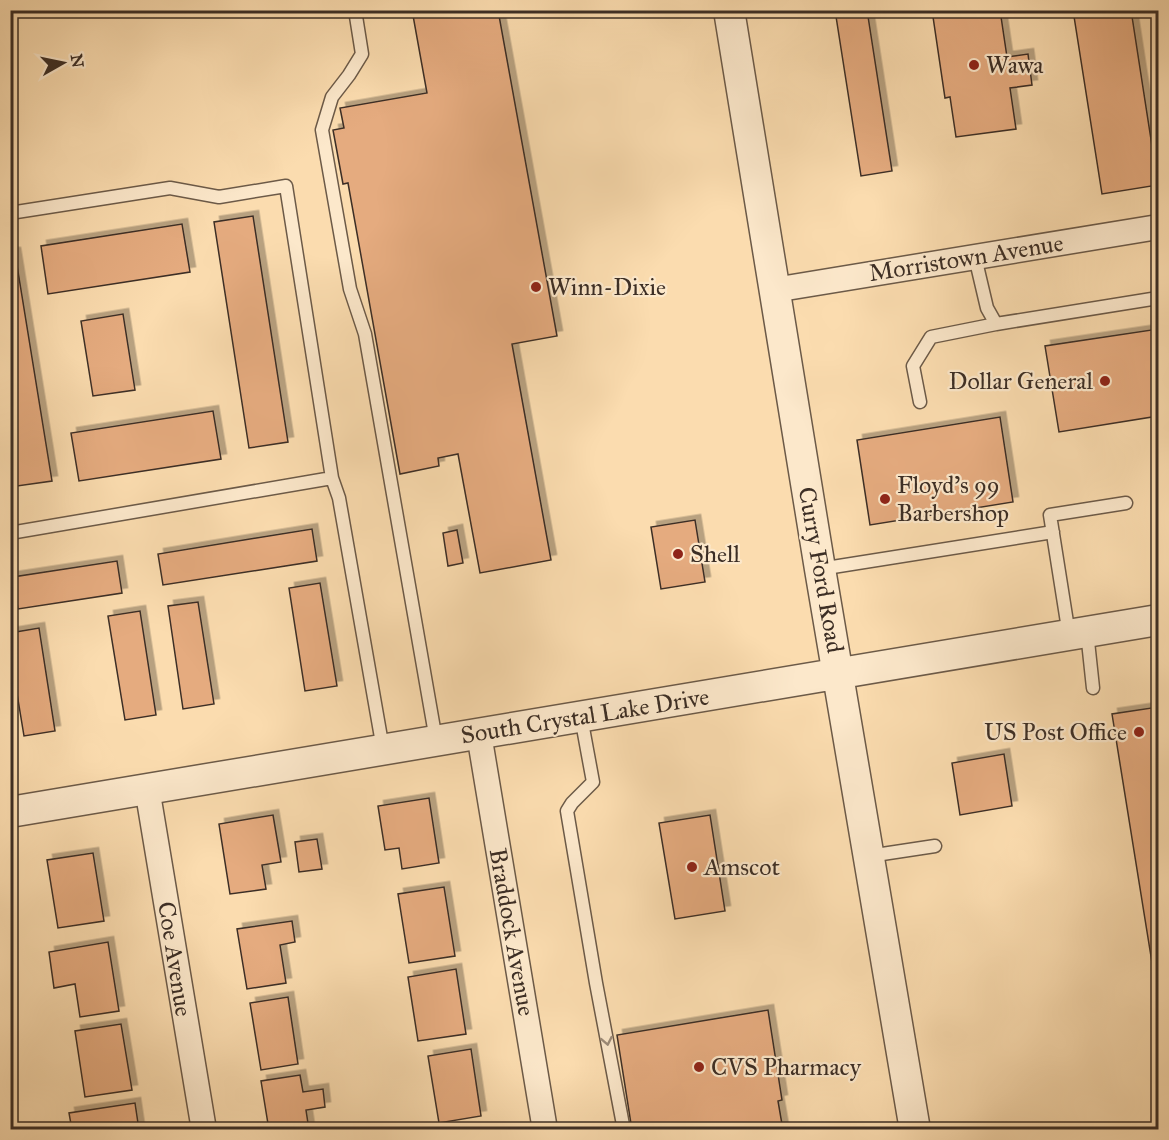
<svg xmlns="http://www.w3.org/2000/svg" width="1169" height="1140" font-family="'IM FELL Great Primer',serif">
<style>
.building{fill:#e5ab7f;stroke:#3c2e25;stroke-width:1.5;filter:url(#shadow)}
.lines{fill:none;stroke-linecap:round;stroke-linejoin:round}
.service-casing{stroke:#6c5a48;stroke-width:15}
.minor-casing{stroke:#6c5a48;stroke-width:27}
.tertiary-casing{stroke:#6c5a48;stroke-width:33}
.service{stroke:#fce8cb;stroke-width:12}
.minor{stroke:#fce8cb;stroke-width:24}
.tertiary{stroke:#fce8cb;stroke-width:30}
.oneway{stroke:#9c8b78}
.poi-dot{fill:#8f2418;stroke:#fce8cb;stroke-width:2}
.labels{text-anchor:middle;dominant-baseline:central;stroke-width:4.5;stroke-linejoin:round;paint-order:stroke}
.poi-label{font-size:24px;fill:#3c2e25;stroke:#fce8cb;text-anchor:start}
.street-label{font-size:24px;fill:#3c2e25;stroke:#fce8cb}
</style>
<defs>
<filter id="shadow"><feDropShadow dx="5.5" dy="-5.5" stdDeviation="0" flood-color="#0004"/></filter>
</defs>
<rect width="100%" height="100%" fill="#fbdcaf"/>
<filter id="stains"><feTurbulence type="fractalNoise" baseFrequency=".00333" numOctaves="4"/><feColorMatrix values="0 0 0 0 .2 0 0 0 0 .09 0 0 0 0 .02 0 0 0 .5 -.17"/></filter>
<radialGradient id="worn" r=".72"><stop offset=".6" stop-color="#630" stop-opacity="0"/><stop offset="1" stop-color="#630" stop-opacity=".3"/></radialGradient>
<path class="building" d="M412,10H498L557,336L512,344L551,560L480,573L458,454L438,458L439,466L400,474L348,183L343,184L333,130L344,128L340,108L427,93Z
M835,10H867L892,171L861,176Z
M932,10H1000L1007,57L1028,54L1032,85L1010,88L1016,129L956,137L950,97L945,98Z
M1073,10H1131L1158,185L1102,194Z
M253,216L288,442L249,448L214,222Z
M182,224L190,272L48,294L41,246Z
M10,253H15L52,481L10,487Z
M123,314L135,390L93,396L81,321Z
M1158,329V416L1059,432L1045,346Z
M213,411L221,459L79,481L71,433Z
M1000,417L1013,502L870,525L857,440Z
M695,520L705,582L661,589L651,527Z
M312,529L317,561L163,585L158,554Z
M457,530L463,563L448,566L443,533Z
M117,561L122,593L18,609L13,577Z
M320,583L337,686L305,691L289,588Z
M198,602L214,704L183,709L168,606Z
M140,611L156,715L125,720L108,616Z
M39,628L55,731L24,736L10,651V633Z
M1158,707V1000L1112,714Z
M1004,754L1012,806L960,815L952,763Z
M429,798L439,863L402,869L399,848L385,850L378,806Z
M273,815L281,862L262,865L266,889L230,894L219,824Z
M710,815L725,911L675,919L659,823Z
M317,839L322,869L299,872L295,842Z
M93,853L104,921L58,928L47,860Z
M444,887L455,956L409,963L398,894Z
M292,921L295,942L280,945L286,983L247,989L237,929Z
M108,942L119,1011L80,1017L75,984L54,988L49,952Z
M456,969L466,1034L418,1041L408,977Z
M288,997L298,1064L261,1070L250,1003Z
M768,1010L782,1100L778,1101L783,1130H632L617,1035Z
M121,1024L132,1090L85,1097L75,1031Z
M471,1049L481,1116L439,1123L428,1056Z
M300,1075L303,1092L323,1089L325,1107L306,1110L309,1130H269L261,1081Z
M135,1103L139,1130H72L69,1113Z"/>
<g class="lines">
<defs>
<path id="service" d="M355,10L362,54L349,75L332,97L322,130L350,289L365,334L436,740
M10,213L170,188L219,197L286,186L332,478L10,533
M975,257L987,308L996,324L1158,298
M920,402L913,366L931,337L996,324
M332,478L339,498L383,749
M820,569L1053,532
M1087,632L1093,688
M1069,635L1050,515L1126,503
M581,717L593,782L572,803L567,811L596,983L624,1130
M869,856L935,846"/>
<path id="minor" d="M774,290L1158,227
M479,734L545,1130
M147,788L204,1130"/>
<path id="tertiary" d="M729,10L820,569L915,1130
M10,812L1158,620"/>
</defs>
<use href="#service" class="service-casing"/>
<use href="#minor" class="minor-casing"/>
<use href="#tertiary" class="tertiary-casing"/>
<use href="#service" class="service"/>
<use href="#minor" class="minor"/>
<use href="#tertiary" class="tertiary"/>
</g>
<defs><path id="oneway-chevron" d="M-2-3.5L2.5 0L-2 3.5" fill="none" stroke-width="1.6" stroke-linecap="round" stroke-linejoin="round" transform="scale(1.5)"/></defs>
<use class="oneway" href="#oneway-chevron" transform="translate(607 1041) rotate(79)"/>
<g class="poi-dot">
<circle cx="974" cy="65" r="6"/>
<circle cx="536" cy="287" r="6"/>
<circle cx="1105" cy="381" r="6"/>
<circle cx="885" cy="499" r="6"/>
<circle cx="678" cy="554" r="6"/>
<circle cx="1139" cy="732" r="6"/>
<circle cx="692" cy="867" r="6"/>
<circle cx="699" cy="1067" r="6"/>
</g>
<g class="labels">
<g class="poi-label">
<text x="986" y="65">Wawa</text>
<text x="548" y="287">Winn-Dixie</text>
<text x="1093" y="381" text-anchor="end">Dollar General</text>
<text x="897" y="485">Floyd's 99<tspan x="897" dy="28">Barbershop</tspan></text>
<text x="690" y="554">Shell</text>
<text x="1127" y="732" text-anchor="end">US Post Office</text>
<text x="704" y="867">Amscot</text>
<text x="711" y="1067">CVS Pharmacy</text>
</g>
<g class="street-label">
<text transform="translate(966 258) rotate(-9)">Morristown Avenue</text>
<text transform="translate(821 570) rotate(80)">Curry Ford Road</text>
<text transform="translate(585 716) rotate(-9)">South Crystal Lake Drive</text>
<text transform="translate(512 932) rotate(80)">Braddock Avenue</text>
<text transform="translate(175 959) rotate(81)">Coe Avenue</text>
</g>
</g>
<rect width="1169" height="1140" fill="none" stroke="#fbdcaf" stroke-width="36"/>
<rect x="12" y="12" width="1145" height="1116" fill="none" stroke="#3c2e25" stroke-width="3"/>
<rect x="18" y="18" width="1133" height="1104" fill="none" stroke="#3c2e25" stroke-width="1.5"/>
<g transform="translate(63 63) rotate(81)" stroke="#fce8cb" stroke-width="4.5" paint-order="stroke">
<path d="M0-4.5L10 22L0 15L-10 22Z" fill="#3c2e25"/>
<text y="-9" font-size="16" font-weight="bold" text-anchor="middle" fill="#3c2e25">N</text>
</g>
<rect width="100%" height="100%" filter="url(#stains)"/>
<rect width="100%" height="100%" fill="url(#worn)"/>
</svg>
